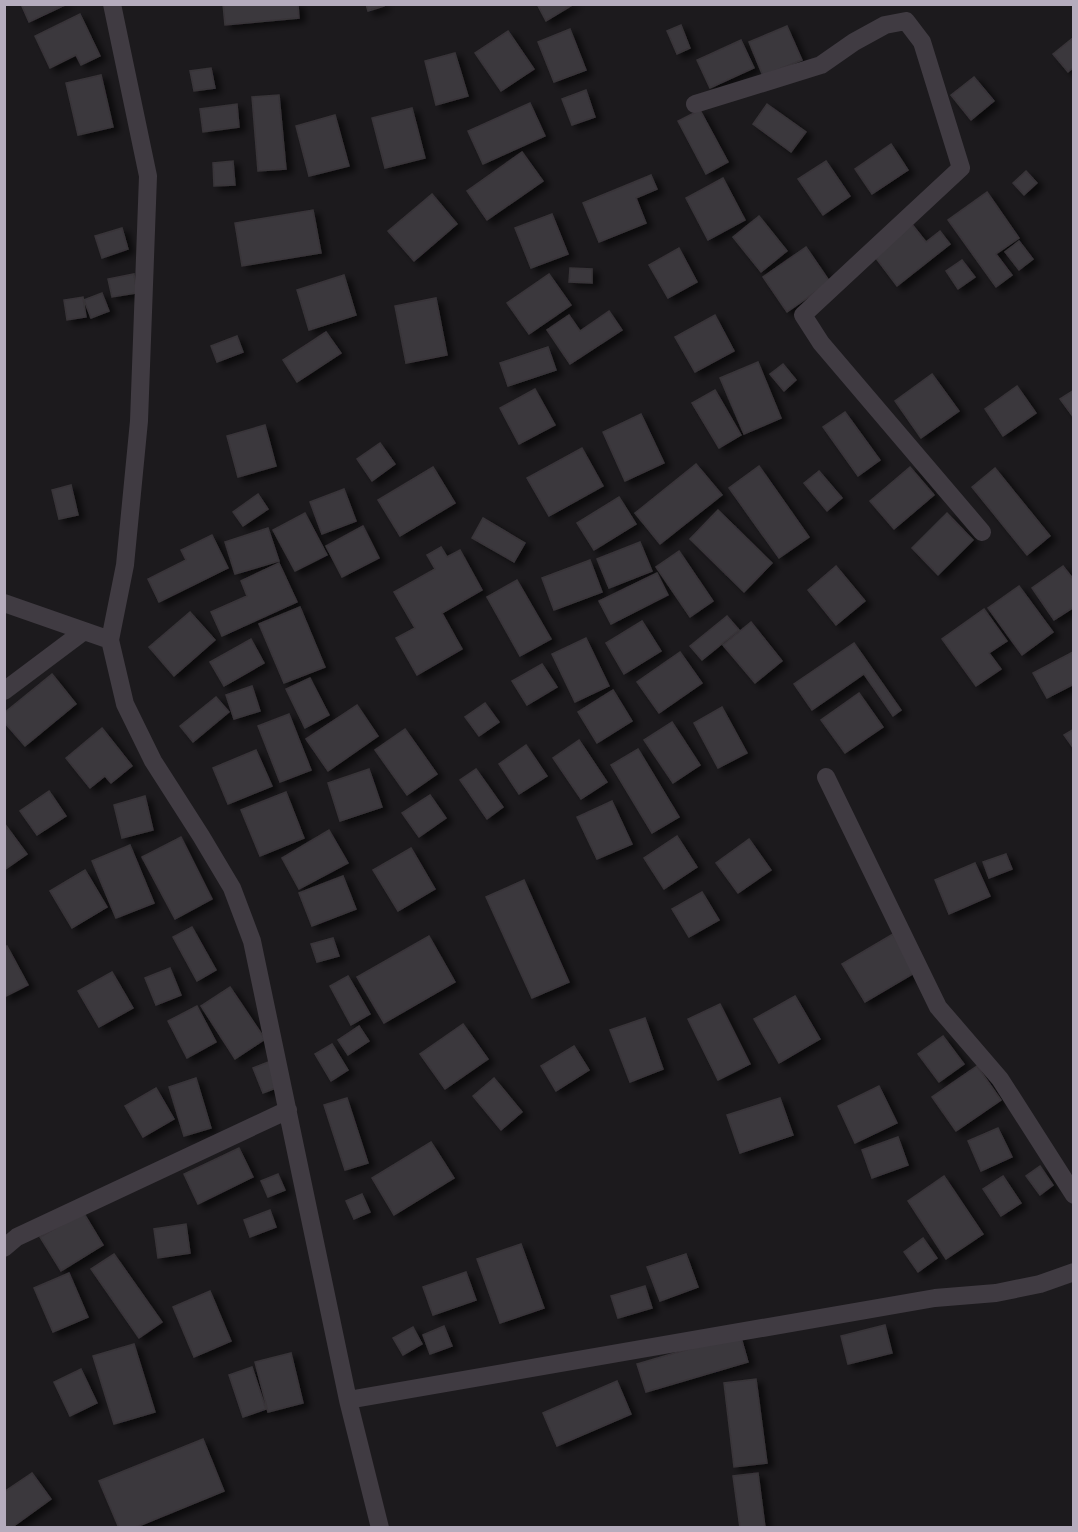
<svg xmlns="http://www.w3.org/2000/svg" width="1078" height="1532" font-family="'DM Sans',sans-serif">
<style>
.building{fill:#3b373c;stroke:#383439;stroke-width:1.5;filter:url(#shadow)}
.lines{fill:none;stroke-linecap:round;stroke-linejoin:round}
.minor{stroke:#403b42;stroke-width:18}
</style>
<defs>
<filter id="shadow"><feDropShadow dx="6" dy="4" stdDeviation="3" flood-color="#0009"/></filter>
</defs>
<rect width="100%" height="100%" fill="#1c1a1d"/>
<path class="building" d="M21,4H67L29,22Z
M223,4H298L299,18L225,25Z
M366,4H383L384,6L368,11Z
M537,4H574L546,21Z
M80,14L100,56L81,65L76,55L50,68L35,36Z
M681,25L690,48L677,54L667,31Z
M787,26L802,60L763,76L749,42Z
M570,29L586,70L554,82L538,42Z
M508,31L534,69L501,91L475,53Z
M1074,37V67L1068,72L1053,54Z
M741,40L754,68L710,88L697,60Z
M455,53L468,96L436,105L425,61Z
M211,68L215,88L194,91L190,71Z
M101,75L113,127L78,135L66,83Z
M974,77L994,101L971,120L951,95Z
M586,90L595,117L572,125L562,99Z
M279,95L286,169L258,171L252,97Z
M530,103L545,136L483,164L468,131Z
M237,104L239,127L203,132L200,109Z
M767,104L806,132L791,152L753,124Z
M412,108L425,158L385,168L372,118Z
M700,110L728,162L706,174L678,121Z
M335,115L349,166L309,176L296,126Z
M891,144L908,170L872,194L855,169Z
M522,152L543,181L487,220L467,191Z
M233,161L235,185L214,186L213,163Z
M826,161L850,196L823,215L798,179Z
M1026,171L1037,183L1024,195L1013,183Z
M651,175L657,189L636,198L646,223L599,242L583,203Z
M723,178L745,220L708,240L686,198Z
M987,192L1019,238L996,254L1012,275L996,287L948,220Z
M432,194L457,224L414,261L388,231Z
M313,210L321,253L242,266L235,223Z
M552,214L568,254L531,268L515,228Z
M759,216L787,251L761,272L733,237Z
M911,223L926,242L940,231L950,244L897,286L872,253Z
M122,228L128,249L102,258L95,236Z
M1019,241L1033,259L1019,270L1005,252Z
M806,247L830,282L787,312L763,277Z
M679,248L697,282L668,298L649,265Z
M962,260L975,277L958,289L946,271Z
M570,268L592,269V283L569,282Z
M134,274L137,293L112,297L108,279Z
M549,274L571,305L529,334L507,303Z
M344,275L356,315L309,330L297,290Z
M102,293L109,311L91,318L84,300Z
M83,297L86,317L67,320L64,300Z
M436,298L447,355L406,363L395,306Z
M609,311L622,330L570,364L547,330L569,315L580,331Z
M715,315L734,351L695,372L675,337Z
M326,332L341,353L297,382L283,360Z
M237,336L243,352L217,362L211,346Z
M548,347L556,370L508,386L500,363Z
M758,362L781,418L744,434L720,378Z
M783,364L796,380L784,391L770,374Z
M932,374L959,411L921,438L895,401Z
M1017,386L1036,413L1003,436L985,409Z
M535,389L555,425L519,444L500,408Z
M715,390L741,435L719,448L692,403Z
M1074,390V418L1060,399Z
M845,412L880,460L858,476L823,427Z
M641,414L664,463L625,481L603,432Z
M265,425L276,466L238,477L227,436Z
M380,443L395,464L372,481L357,459Z
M582,448L603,486L549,516L527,478Z
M696,464L722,495L660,544L635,513Z
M759,466L809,537L779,558L729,488Z
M433,467L455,503L400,536L378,500Z
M910,467L934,495L894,529L870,501Z
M995,468L1050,536L1027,555L972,487Z
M819,471L842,498L827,511L804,483Z
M71,485L78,515L59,519L52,490Z
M344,489L356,521L322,534L310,502Z
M258,494L268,509L243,526L233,512Z
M619,497L636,524L594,550L577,523Z
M718,510L772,563L744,592L690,539Z
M305,513L327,555L295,571L273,530Z
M947,513L973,540L938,575L912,548Z
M483,518L525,543L514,562L472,538Z
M363,526L379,558L342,577L326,546Z
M268,528L279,561L235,574L225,542Z
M212,535L228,568L159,602L148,579L186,560L181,550Z
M640,542L652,571L609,588L597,559Z
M441,547L447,557L460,550L482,590L442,613L462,649L417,675L396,638L415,628L394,592L435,569L427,555Z
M679,551L713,601L690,617L656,567Z
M590,560L602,592L554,610L542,578Z
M279,563L297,602L222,636L211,612L247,596L241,581Z
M836,566L865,601L836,625L808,590Z
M1063,566L1074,580V607L1054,620L1032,588Z
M657,573L668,595L611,624L599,601Z
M517,580L551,639L520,656L487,597Z
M1019,586L1053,632L1022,655L988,608Z
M300,607L325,667L284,683L259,624Z
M984,609L1007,641L989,653L1001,669L976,686L942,639Z
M190,612L215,640L174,676L149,647Z
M727,616L739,630L702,660L690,646Z
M642,621L661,651L624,674L606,643Z
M751,622L782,661L755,683L723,645Z
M586,638L609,686L575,702L552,654Z
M251,639L264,663L224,686L210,662Z
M854,643L901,710L893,716L864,674L812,710L794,684Z
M680,652L702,683L659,713L637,682Z
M1073,652L1074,684L1047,698L1033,673Z
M542,664L557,687L527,705L512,681Z
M52,674L76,704L25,746L4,722V713Z
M310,678L329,715L305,728L286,689Z
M252,686L260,711L234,719L226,695Z
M613,690L632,721L597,743L578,712Z
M859,693L883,727L845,753L821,720Z
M216,697L229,712L193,742L180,726Z
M485,703L499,722L479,736L465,717Z
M357,705L378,736L328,771L306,739Z
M722,707L747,753L718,768L694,723Z
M289,714L311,770L280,782L258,726Z
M672,722L700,765L673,783L644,740Z
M102,728L132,766L111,783L105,776L90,788L66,758Z
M405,729L437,774L407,795L375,750Z
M1074,729V749L1064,735Z
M579,740L607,782L581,799L553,758Z
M526,745L547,776L519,794L499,764Z
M638,749L679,817L652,833L611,765Z
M256,750L272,786L228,804L213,768Z
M369,769L382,807L340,821L328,783Z
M476,769L503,807L487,819L460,780Z
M49,791L66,816L37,835L20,811Z
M286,792L304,838L260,856L241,810Z
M430,795L446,818L419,837L402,813Z
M145,796L153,830L122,838L114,805Z
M612,801L632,844L597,859L577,817Z
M4,823L27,854L4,870Z
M329,830L348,863L299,889L282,858Z
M677,836L697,867L664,889L644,858Z
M181,837L212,899L175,919L142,857Z
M749,839L771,870L738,893L716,863Z
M130,845L154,903L116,918L92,861Z
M411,848L435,889L398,911L373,870Z
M1006,854L1012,869L989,878L983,862Z
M975,863L990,896L949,914L935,880Z
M85,870L107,907L72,928L50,891Z
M343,876L356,909L312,926L299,893Z
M524,880L569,982L532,998L486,897Z
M702,892L719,920L689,937L672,909Z
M192,927L216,970L197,981L173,937Z
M893,934L916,972L865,1002L842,964Z
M429,936L455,982L384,1023L357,977Z
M333,938L339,956L317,962L311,944Z
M7,946L28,985L4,997V947Z
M170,968L181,995L156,1005L145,978Z
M112,972L133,1008L99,1027L78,991Z
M348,976L370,1014L351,1025L330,986Z
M230,987L265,1039L235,1059L201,1006Z
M795,996L820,1039L779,1063L754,1019Z
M720,1004L750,1064L718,1080L688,1019Z
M197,1006L216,1042L187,1058L168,1021Z
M645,1018L663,1069L630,1082L610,1030Z
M463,1024L488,1059L445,1089L420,1054Z
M359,1026L369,1041L348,1055L338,1040Z
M943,1036L964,1064L939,1082L918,1054Z
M332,1044L348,1070L331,1081L315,1054Z
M574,1046L589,1070L556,1091L541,1066Z
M271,1061L281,1086L263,1093L253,1068Z
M977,1066L1001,1100L956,1131L932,1097Z
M196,1078L211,1128L184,1136L169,1087Z
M494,1078L522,1112L501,1130L473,1096Z
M879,1086L897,1123L855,1143L838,1106Z
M156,1088L174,1119L143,1137L125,1106Z
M347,1098L368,1163L345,1170L324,1105Z
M780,1098L793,1135L740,1153L727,1115Z
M998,1128L1012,1157L981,1171L968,1141Z
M898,1137L908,1165L872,1178L862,1150Z
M431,1142L454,1178L394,1215L372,1178Z
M239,1148L253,1177L198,1204L184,1174Z
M1040,1166L1053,1185L1040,1195L1026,1176Z
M278,1174L285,1190L268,1197L261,1181Z
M944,1176L983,1234L946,1259L908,1201Z
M1003,1176L1021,1203L1001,1216L983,1189Z
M362,1194L370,1212L354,1219L346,1201Z
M270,1210L276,1227L250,1237L244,1220Z
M83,1212L103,1245L61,1271L40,1237Z
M186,1224L190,1253L158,1258L154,1229Z
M923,1238L937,1258L918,1272L904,1252Z
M521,1244L544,1308L500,1323L477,1259Z
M114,1254L162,1322L139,1338L91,1269Z
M686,1254L698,1287L660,1301L647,1267Z
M466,1272L476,1300L433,1315L423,1287Z
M69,1273L88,1317L53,1332L34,1288Z
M645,1286L652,1308L618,1318L611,1296Z
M210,1291L231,1341L194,1357L173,1307Z
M885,1325L892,1353L848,1364L841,1336Z
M444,1326L452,1346L430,1354L423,1335Z
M413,1327L422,1344L403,1355L393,1338Z
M740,1334L748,1362L646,1392L637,1364Z
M134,1344L155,1412L114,1424L93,1356Z
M291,1353L303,1403L268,1412L255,1362Z
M252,1367L266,1409L243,1417L229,1375Z
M81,1369L97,1403L70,1416L54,1382Z
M756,1379L767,1463L734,1467L724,1383Z
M617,1381L631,1414L557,1446L543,1413Z
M203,1439L224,1491L134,1528H119L99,1481Z
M32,1473L51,1499L11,1528H4V1492Z
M758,1473L765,1527L740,1528L733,1476Z"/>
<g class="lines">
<path class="minor" d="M112,4L148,176L139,421L125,565L110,640L125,704L153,761L201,836L232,888L252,941L348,1400L380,1528
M906,21L922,42L961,168L803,315L821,343L982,532
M695,104L821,65L854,42L885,25L906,21
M4,603L110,640
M4,691L84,631
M826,777L938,1007L1000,1079L1074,1195
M4,1248L17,1237L288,1110
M348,1400L935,1298L996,1293L1040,1284L1074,1272"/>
</g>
<rect width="1078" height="1532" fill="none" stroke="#b5acbd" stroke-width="12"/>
</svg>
